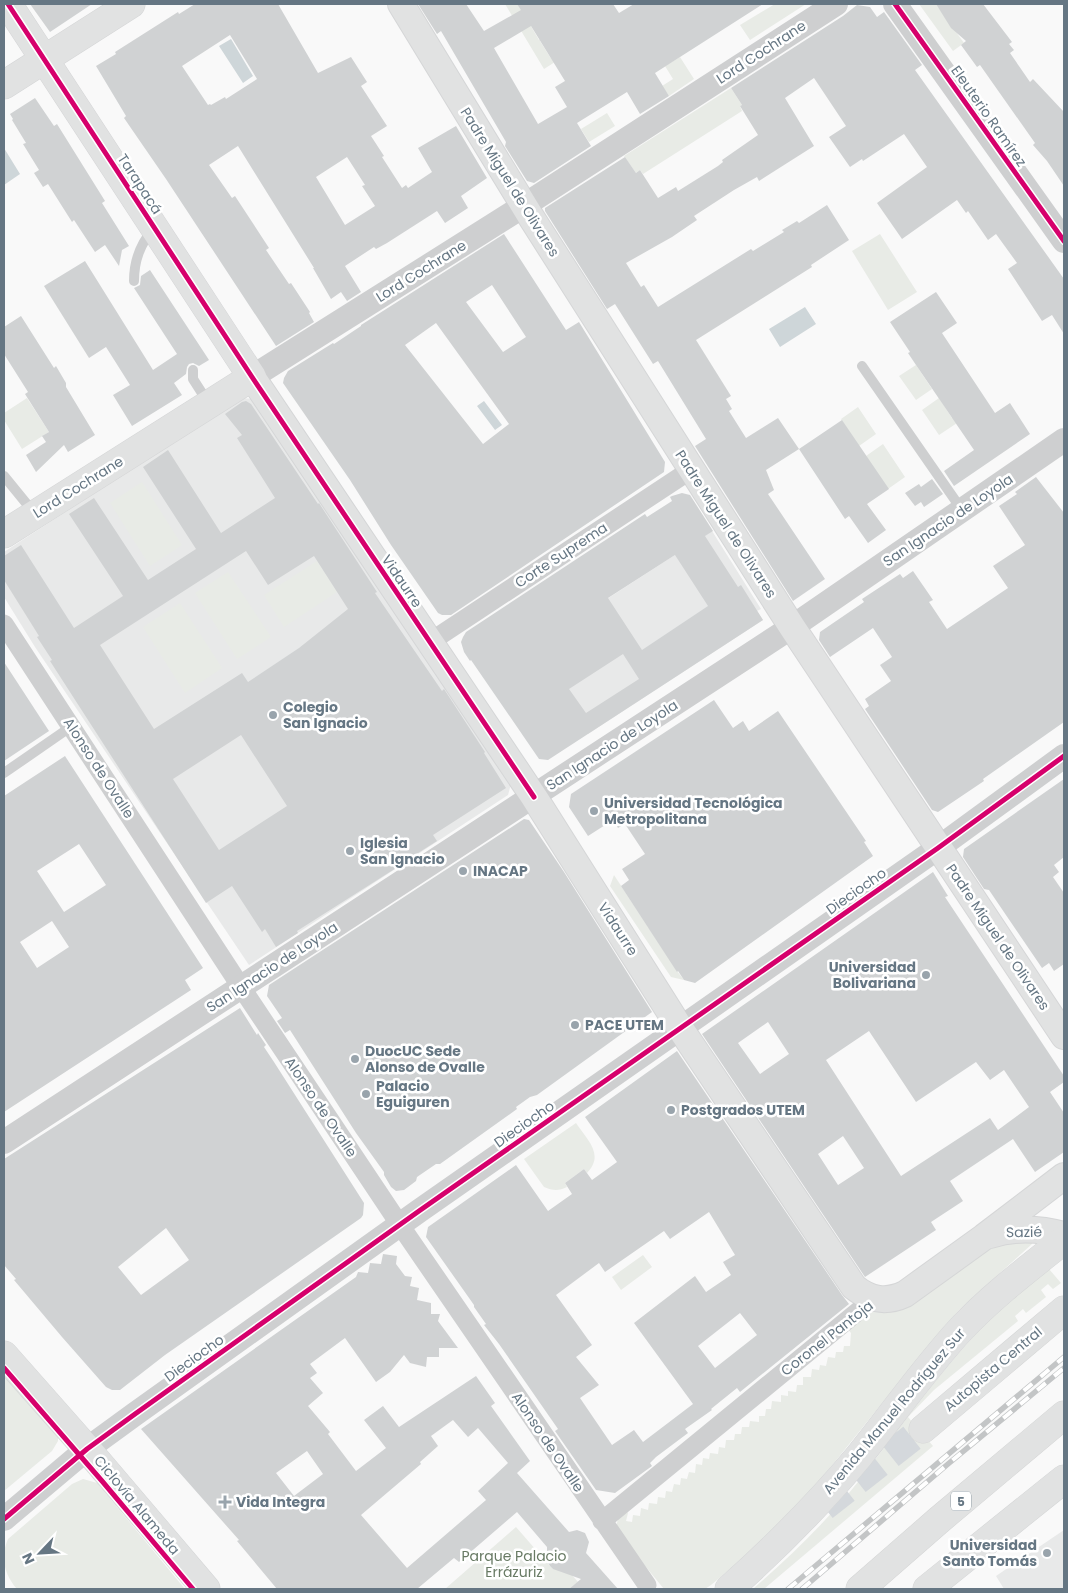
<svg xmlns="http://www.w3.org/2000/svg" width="1068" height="1593" font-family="Poppins,sans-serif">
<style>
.built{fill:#e8e9e9}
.green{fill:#e8ebe6}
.water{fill:#ced6d9}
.building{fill:#d0d2d3;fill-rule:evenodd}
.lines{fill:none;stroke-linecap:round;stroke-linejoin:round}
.motorway-tunnel{stroke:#d4d8dc;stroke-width:28;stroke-dasharray:28 14;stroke-linecap:butt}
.secondary-casing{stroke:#d5d6d7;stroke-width:28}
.primary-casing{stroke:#d5d6d7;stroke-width:29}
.motorway-casing{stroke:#d5d6d6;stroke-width:29}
.service{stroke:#cecfd0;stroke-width:10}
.minor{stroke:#cecfd0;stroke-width:19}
.tertiary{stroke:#cecfd0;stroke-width:24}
.secondary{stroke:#e1e2e2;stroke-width:26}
.primary{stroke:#e1e2e2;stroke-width:28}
.motorway{stroke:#e1e2e2;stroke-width:28}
.rail-casing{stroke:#c3c5c6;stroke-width:5.5}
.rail{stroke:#fff;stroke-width:4;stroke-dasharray:11;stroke-linecap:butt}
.cycleway-casing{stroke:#fff;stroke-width:8}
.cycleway{stroke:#d6006c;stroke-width:5}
.poi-dot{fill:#99a4ac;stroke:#fff;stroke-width:2}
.labels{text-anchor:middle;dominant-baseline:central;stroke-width:5;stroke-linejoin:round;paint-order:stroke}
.shield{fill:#fff;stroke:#939fa8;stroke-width:1}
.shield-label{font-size:12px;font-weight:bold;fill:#657683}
.street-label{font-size:14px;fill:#657683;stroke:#fff}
.poi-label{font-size:14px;font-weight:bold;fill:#657683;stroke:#fff;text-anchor:start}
.park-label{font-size:14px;fill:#687a64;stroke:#fff}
</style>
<rect width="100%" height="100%" fill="#f9f9f9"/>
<path class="built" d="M241,398L254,399L511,784L508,795L249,965L35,647L4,597V552Z
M712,531L761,609L757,611L763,620L588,734L528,650Z
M1064,1530V1589H1004L996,1576Z"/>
<path class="green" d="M505,4H518L539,40L541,39L540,41L550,57L555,62L544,69Z
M775,4H806L750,40L740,25Z
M919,4H936L964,43L953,51Z
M680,57L694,79L669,96L662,86L673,79L665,66Z
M731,88L742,105L740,106L742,111L643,174L640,170L636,173L624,156Z
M607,113L615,126L589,142L581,129Z
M880,234L917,292L888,310L852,251Z
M916,365L932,389L916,400L899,376Z
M27,398L49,432L22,449L4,420V413Z
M939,398L952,418L957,415L960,421L939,435L922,410Z
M858,407L876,434L859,446L841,419Z
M883,444L905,477L888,489L866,456Z
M142,482L182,545L150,566L110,503Z
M317,561L337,592L284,627L264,595Z
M228,572L271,637L237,659L195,593Z
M180,603L222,668L185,693L143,627Z
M614,875L677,971L684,980L671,977L610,886Z
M576,1123C587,1140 605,1154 587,1173L584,1169L565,1183L567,1187C559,1191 553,1191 544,1187L524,1159Z
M1033,1241L1032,1244L959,1310L937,1335L817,1484C784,1520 749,1554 711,1585L705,1589H664L619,1534C615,1522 617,1519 625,1509L628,1513L626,1521L632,1522L633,1515L640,1516L641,1508L648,1510L649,1503L657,1504L658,1497L665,1498L666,1491L672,1492L674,1484L680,1485L681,1478L687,1479L689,1472L695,1473L696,1464L702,1465L703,1458L709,1459L710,1453L718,1454L719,1447L725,1448L726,1440H734L735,1434H741L742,1427H749L750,1421L759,1422V1416H765L766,1409H771L772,1401L781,1402V1395L788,1396V1391L796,1392L797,1385H803V1377H811L812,1369L819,1370L820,1365L826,1366L828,1357L835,1358L836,1352H843L844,1346H850L851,1333L847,1328L866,1312L889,1311L996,1243Z
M643,1255L652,1267L621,1290L612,1277Z
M1049,1269L1061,1283L1053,1289L1048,1284L1041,1290L1046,1297L1026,1313L1023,1309L1015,1316L1018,1321L934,1390L908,1417L933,1446L764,1589H753C792,1555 830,1518 862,1477C898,1430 933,1381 973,1337C995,1311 1023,1290 1049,1269Z
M4,1374L58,1436V1441L52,1451L4,1491Z
M83,1479L97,1483L185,1589H17C4,1574 0,1557 8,1539L72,1484Z
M516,1527L550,1566L553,1569L566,1568L578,1582L569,1589H445Z"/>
<path class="water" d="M231,39L253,76L243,83L219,46Z
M4,148L20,174L4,185Z
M805,307L816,324L780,347L769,329Z
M484,401L502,425L495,430L477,406Z"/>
<path class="building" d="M30,4H92L50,32Z
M195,4H278L318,73L351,57L367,82L361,86L387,126L371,136L384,156L382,157L402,188L406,185L408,188L432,172L418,148L456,126L487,178L461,196L468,208L445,223L437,211L387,243L376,249L374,247L345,266L361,292L347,301L341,292L331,299L313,268H314L238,146L209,165L232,198L235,196L269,248L266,250L289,284L291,283L310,312L309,313L314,322L276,346L166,179L124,118L126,116L96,66L116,54L115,52L178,12L179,14ZM230,35L257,79L226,99L225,97L211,105L210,104L208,105L182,66ZM347,157L365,185L362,186L375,206L345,225L316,177Z
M418,4H466L484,31L521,10L517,4H613L619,13L634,4H763L655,73L669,96L640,114L627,92L577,123L591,146L534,183L527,181L505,146L506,142L441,31L437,34ZM531,26L565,81L555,87L567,107L538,124L494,48Z
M936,4H983L1012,42L1009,44L1014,50L1010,53L1030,82L1033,79L1064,112V186L1047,161L1033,145L1035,143L980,65L977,67L961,45L966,41L951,28Z
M857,5L870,7L877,17L884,12L922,65L915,70L1064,279V334L1052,315L1042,321L1008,269L1017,263L996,234L988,240L968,211L966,213L957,200L902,239L877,203L927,167L904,134L863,161L862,159L850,167L829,137L846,126L814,78L785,98L814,146L759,181L757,177L734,190L694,216L697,220L672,237L626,263L641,287L644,285L658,307L751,249L753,251L784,232L782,230L797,221L799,223L827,205L849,240L811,265L812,267L696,340L731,396L726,399L732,409L729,411L746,438L778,418L799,449L766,470L774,490L768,494L825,579L793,601L695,446L706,439L658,361L653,364L615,304L607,309L545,211V208L625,157L636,173L640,170L658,198L676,187L678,191L718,166L723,162L722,160L758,135L740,106L742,105L731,88L843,16Z
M35,98L54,126L57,124L105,201L102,203L129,246L122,250L119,266L105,245L95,252L74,220L72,222L48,184L43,187L34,173L39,170L23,144L26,143L12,120L13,119L10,114Z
M504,234L566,330L579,322L665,462L664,472L451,615H442L438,613L391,545L350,480L283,383L284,378L288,371L333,343L334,344L361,326V325ZM492,285L526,337L503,352L466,302ZM436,323L509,424L483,444L405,345Z
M85,261L153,370L177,354L134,288L140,285L141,276L150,270L209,360L199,366L193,363L189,364L187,367L186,374L174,383L182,395L132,426L113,395L130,385L106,347L89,358L44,286Z
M936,292L957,323L942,333L995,413L1010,403L1030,434L954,486L944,471L974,450L916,365L908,353L910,352L890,322Z
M21,316L54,368L56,366L66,383V387L95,435L68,452L64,445L36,472L26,455L46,442L42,436L49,432L25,394L28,392L4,354V327Z
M246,401L251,404L318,504L319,503L377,592L375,593L442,691L444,689L485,752L484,753L506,788L433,835L437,841L404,862V863L297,931L298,933L276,947L265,929L262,932L232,886L206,903L50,661L52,660L37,637L39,636L4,580V556L21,545L74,628L123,596L69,514L94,498L148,580L196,549L143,467L168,450L221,533L275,498L237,438L242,435L225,414L242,402ZM246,551L268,585L314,556L348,609L299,648L248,682L242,673L154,729L100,645ZM241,735L287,806L219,850L173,779Z
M842,420L889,489L867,504L886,530L868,543L849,516L845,519L799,449Z
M1036,477L1064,513V722L983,779L984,781L938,812L932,810L865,709L869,706L865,699L891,681L880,665L892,657L873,628L830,657L819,640L820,632L864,602L862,599L900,574L903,578L913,571L933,600L929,602L947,629L1008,588L993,566L1025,545L999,506L1017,494L1015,492Z
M932,479L943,494L924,507L921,502L915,506L905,493L919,484L921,487Z
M682,493L690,495L713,531L705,536L738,587L741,585L763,620L548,760L539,759L471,660L470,661L464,652L461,642L463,637L466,632L645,514L647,517L672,501L670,497L672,496ZM675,555L708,606L642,650L608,598ZM623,654L639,679L586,713L569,689Z
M4,662L49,731L4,761Z
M714,700L733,728L743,721L749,731L778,711L866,841L864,842L873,856L695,983L684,980L678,971L677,972L621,886L629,880L622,869L645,854L625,824L618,828L613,820L588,836L569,807L571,794Z
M65,756L203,968L185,980L191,990L4,1112V796ZM79,844L106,885L64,912L37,871ZM52,921L69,947L37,968L20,942Z
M1064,779V857L1054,865L1059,872L1053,877L1064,893V964L1054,971L1049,963L1042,968L989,890L984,889L963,857L964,849Z
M524,819L529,820L564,872L652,1012L537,1095L530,1097L516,1107L517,1109L440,1164H436L417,1177L416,1181L404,1190L396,1191L391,1187L384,1175V1172L356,1133L290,1030L285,1033L277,1021L282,1018L267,996L269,985Z
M933,872L948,896L945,897L1064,1076V1082L1050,1092L1064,1113V1152L1035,1172L1013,1139L950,1181L963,1201L931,1222L936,1230L865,1277L702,1034ZM768,1022L789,1054L760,1074L738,1043ZM869,1031L916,1102L976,1062L990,1080L1004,1070L1029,1107L998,1130L990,1118L901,1176L826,1060ZM843,1136L864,1168L838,1185L818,1154Z
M240,1008L257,1035L258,1033L266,1045L264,1047L274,1062L364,1203L363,1215L361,1218L165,1355L120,1390H112L106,1387L62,1337L14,1280L16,1279L4,1265V1159ZM166,1228L189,1260L141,1295L118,1267Z
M677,1051L842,1295L849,1304L740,1392L737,1388L711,1409L712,1410L685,1429L688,1433L656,1457L650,1463L652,1466L615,1493L596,1490L555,1431L558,1429L499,1344L484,1325L486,1324L474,1307V1305L426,1237L428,1227L516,1165L548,1211L572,1194L565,1183L584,1169L592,1180L617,1162L585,1117ZM709,1212L735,1255L723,1262L731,1275L706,1292L695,1276L634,1323L693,1404L643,1442L634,1430L612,1445L580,1398L599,1385L576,1357L592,1345L556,1295L599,1263L605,1272L664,1231L670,1239ZM740,1313L757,1335L715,1368L698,1346Z
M383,1254L397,1256L396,1264L405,1276L412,1277L410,1286L419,1288L417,1300L431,1303V1314H440L438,1321L458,1348H439V1357H427L426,1367L410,1363L404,1355L390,1372L376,1382L345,1338L310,1364L317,1373L310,1378L323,1393L308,1406L330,1432L328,1434L356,1471L386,1448L364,1420L383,1406L399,1427L476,1376L495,1403L491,1406L530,1461L517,1473L569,1532L577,1530L585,1533L589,1542L586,1553L618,1589H569L581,1579L553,1569L550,1566L547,1561V1547L517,1512L459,1562L454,1558L417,1589H277L237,1541L239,1540L141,1429L356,1277L358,1272L368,1273L370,1263L381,1264ZM453,1420L468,1437L478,1428L508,1463L478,1491L486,1500L407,1568L361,1515L421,1464L420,1462L438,1446L431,1436ZM307,1451L323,1474L294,1496L276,1473Z"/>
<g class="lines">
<path class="motorway-tunnel" d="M824,1507L923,1429"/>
<defs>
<path id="secondary" d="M401,4L531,217L792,627L1064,1036
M252,377L534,797L680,1028L854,1287C870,1300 886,1303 905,1294L984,1237L1064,1176
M990,1235C1015,1227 1039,1228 1064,1235"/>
<path id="primary" d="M4,85L131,4
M4,534L252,377L8,4
M4,1355L87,1449L206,1589
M729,1589C775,1548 819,1504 859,1456C893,1414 924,1369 961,1329C992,1296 1029,1268 1064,1240
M927,1589L1064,1479"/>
<path id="motorway" d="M923,1429L1064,1310
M860,1589L939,1520L1064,1415"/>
</defs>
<use href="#secondary" class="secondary-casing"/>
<use href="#primary" class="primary-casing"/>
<use href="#motorway" class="motorway-casing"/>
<path class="service" d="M134,281C134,260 140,244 154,228
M862,366L962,510
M193,370V379L209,404
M4,476L35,514
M4,773L72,726"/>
<path class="minor" d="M4,624L241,987L400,1225L647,1585
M430,642L692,469
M602,1521L873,1299"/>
<path class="tertiary" d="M895,4L1064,241
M252,377L514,212L836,4
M4,1142L792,627L1064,440
M4,1519L87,1449L135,1414L419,1211L938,848L1064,756"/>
<use href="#secondary" class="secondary"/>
<use href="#primary" class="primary"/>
<use href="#motorway" class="motorway"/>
<defs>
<path id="rail" d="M788,1589L1064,1357
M802,1589L948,1464L1064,1368"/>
</defs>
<use href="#rail" class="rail-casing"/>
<use href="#rail" class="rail"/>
<defs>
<path id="cycleway" d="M8,4L252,377L534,797
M895,4L1064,241
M4,1368L102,1481L193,1589
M4,1519L87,1449L135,1414L419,1211L938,848L1064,756"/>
</defs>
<use href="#cycleway" class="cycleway-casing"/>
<use href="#cycleway" class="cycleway"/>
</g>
<g class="poi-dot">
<circle cx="273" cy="715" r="5"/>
<circle cx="594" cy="811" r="5"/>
<circle cx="350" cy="851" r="5"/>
<circle cx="463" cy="871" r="5"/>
<circle cx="926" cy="975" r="5"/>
<circle cx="575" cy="1025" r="5"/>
<circle cx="355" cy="1059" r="5"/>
<circle cx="366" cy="1094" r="5"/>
<circle cx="671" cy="1110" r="5"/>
<path d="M222.5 1494.5h5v5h5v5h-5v5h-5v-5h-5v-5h5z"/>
<circle cx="1047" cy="1553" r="5"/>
</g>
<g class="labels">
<rect class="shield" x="951" y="1491.5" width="20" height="19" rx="4"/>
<g class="shield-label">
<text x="961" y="1501">5</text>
</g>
<g class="street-label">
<text transform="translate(761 52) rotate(-33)">Lord Cochrane</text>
<text transform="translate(989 116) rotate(55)">Eleuterio Ramírez</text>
<text transform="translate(510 182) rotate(58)">Padre Miguel de Olivares</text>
<text transform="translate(140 184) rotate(57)">Tarapacá</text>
<text transform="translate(421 271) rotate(-32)">Lord Cochrane</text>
<text transform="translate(78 487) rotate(-32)">Lord Cochrane</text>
<text transform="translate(948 520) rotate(-34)">San Ignacio de Loyola</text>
<text transform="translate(726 524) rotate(57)">Padre Miguel de Olivares</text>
<text transform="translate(561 555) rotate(-33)">Corte Suprema</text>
<text transform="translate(402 581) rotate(56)">Vidaurre</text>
<text transform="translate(612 745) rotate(-33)">San Ignacio de Loyola</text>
<text transform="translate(99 768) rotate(57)">Alonso de Ovalle</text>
<text transform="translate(856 891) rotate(-35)">Dieciocho</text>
<text transform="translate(618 929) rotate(57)">Vidaurre</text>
<text transform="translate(998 937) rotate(56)">Padre Miguel de Olivares</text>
<text transform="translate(272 967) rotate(-33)">San Ignacio de Loyola</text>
<text transform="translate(321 1107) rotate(56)">Alonso de Ovalle</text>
<text transform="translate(524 1124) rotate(-35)">Dieciocho</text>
<text transform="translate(1024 1232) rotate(-1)">Sazié</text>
<text transform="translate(827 1338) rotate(-38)">Coronel Pantoja</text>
<text transform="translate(194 1358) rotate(-36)">Dieciocho</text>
<text transform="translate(993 1369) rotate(-40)">Autopista Central</text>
<text transform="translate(894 1411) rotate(-50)">Avenida Manuel Rodríguez Sur</text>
<text transform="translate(548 1442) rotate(56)">Alonso de Ovalle</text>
<text transform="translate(137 1505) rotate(50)">Ciclovía Alameda</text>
</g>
<g class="poi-label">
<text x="283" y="707">Colegio<tspan x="283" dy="16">San Ignacio</tspan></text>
<text x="604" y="803">Universidad Tecnológica<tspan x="604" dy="16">Metropolitana</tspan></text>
<text x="360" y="843">Iglesia<tspan x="360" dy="16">San Ignacio</tspan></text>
<text x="473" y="871">INACAP</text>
<text x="916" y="967" text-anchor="end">Universidad<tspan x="916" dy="16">Bolivariana</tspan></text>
<text x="585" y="1025">PACE UTEM</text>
<text x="365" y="1051">DuocUC Sede<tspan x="365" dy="16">Alonso de Ovalle</tspan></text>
<text x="376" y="1086">Palacio<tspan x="376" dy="16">Eguiguren</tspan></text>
<text x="681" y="1110">Postgrados UTEM</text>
<text x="236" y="1502">Vida Integra</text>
<text x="1037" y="1545" text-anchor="end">Universidad<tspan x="1037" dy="16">Santo Tomás</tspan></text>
</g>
<g class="park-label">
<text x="514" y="1556">Parque Palacio<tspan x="514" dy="16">Errázuriz</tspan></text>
</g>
</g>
<rect width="1068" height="1593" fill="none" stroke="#657683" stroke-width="10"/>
<g transform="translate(40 1553) rotate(245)" stroke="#ffffff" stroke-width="4" paint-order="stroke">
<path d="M0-4L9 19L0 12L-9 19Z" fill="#657683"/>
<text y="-8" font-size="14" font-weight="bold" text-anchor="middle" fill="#657683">N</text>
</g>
</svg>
